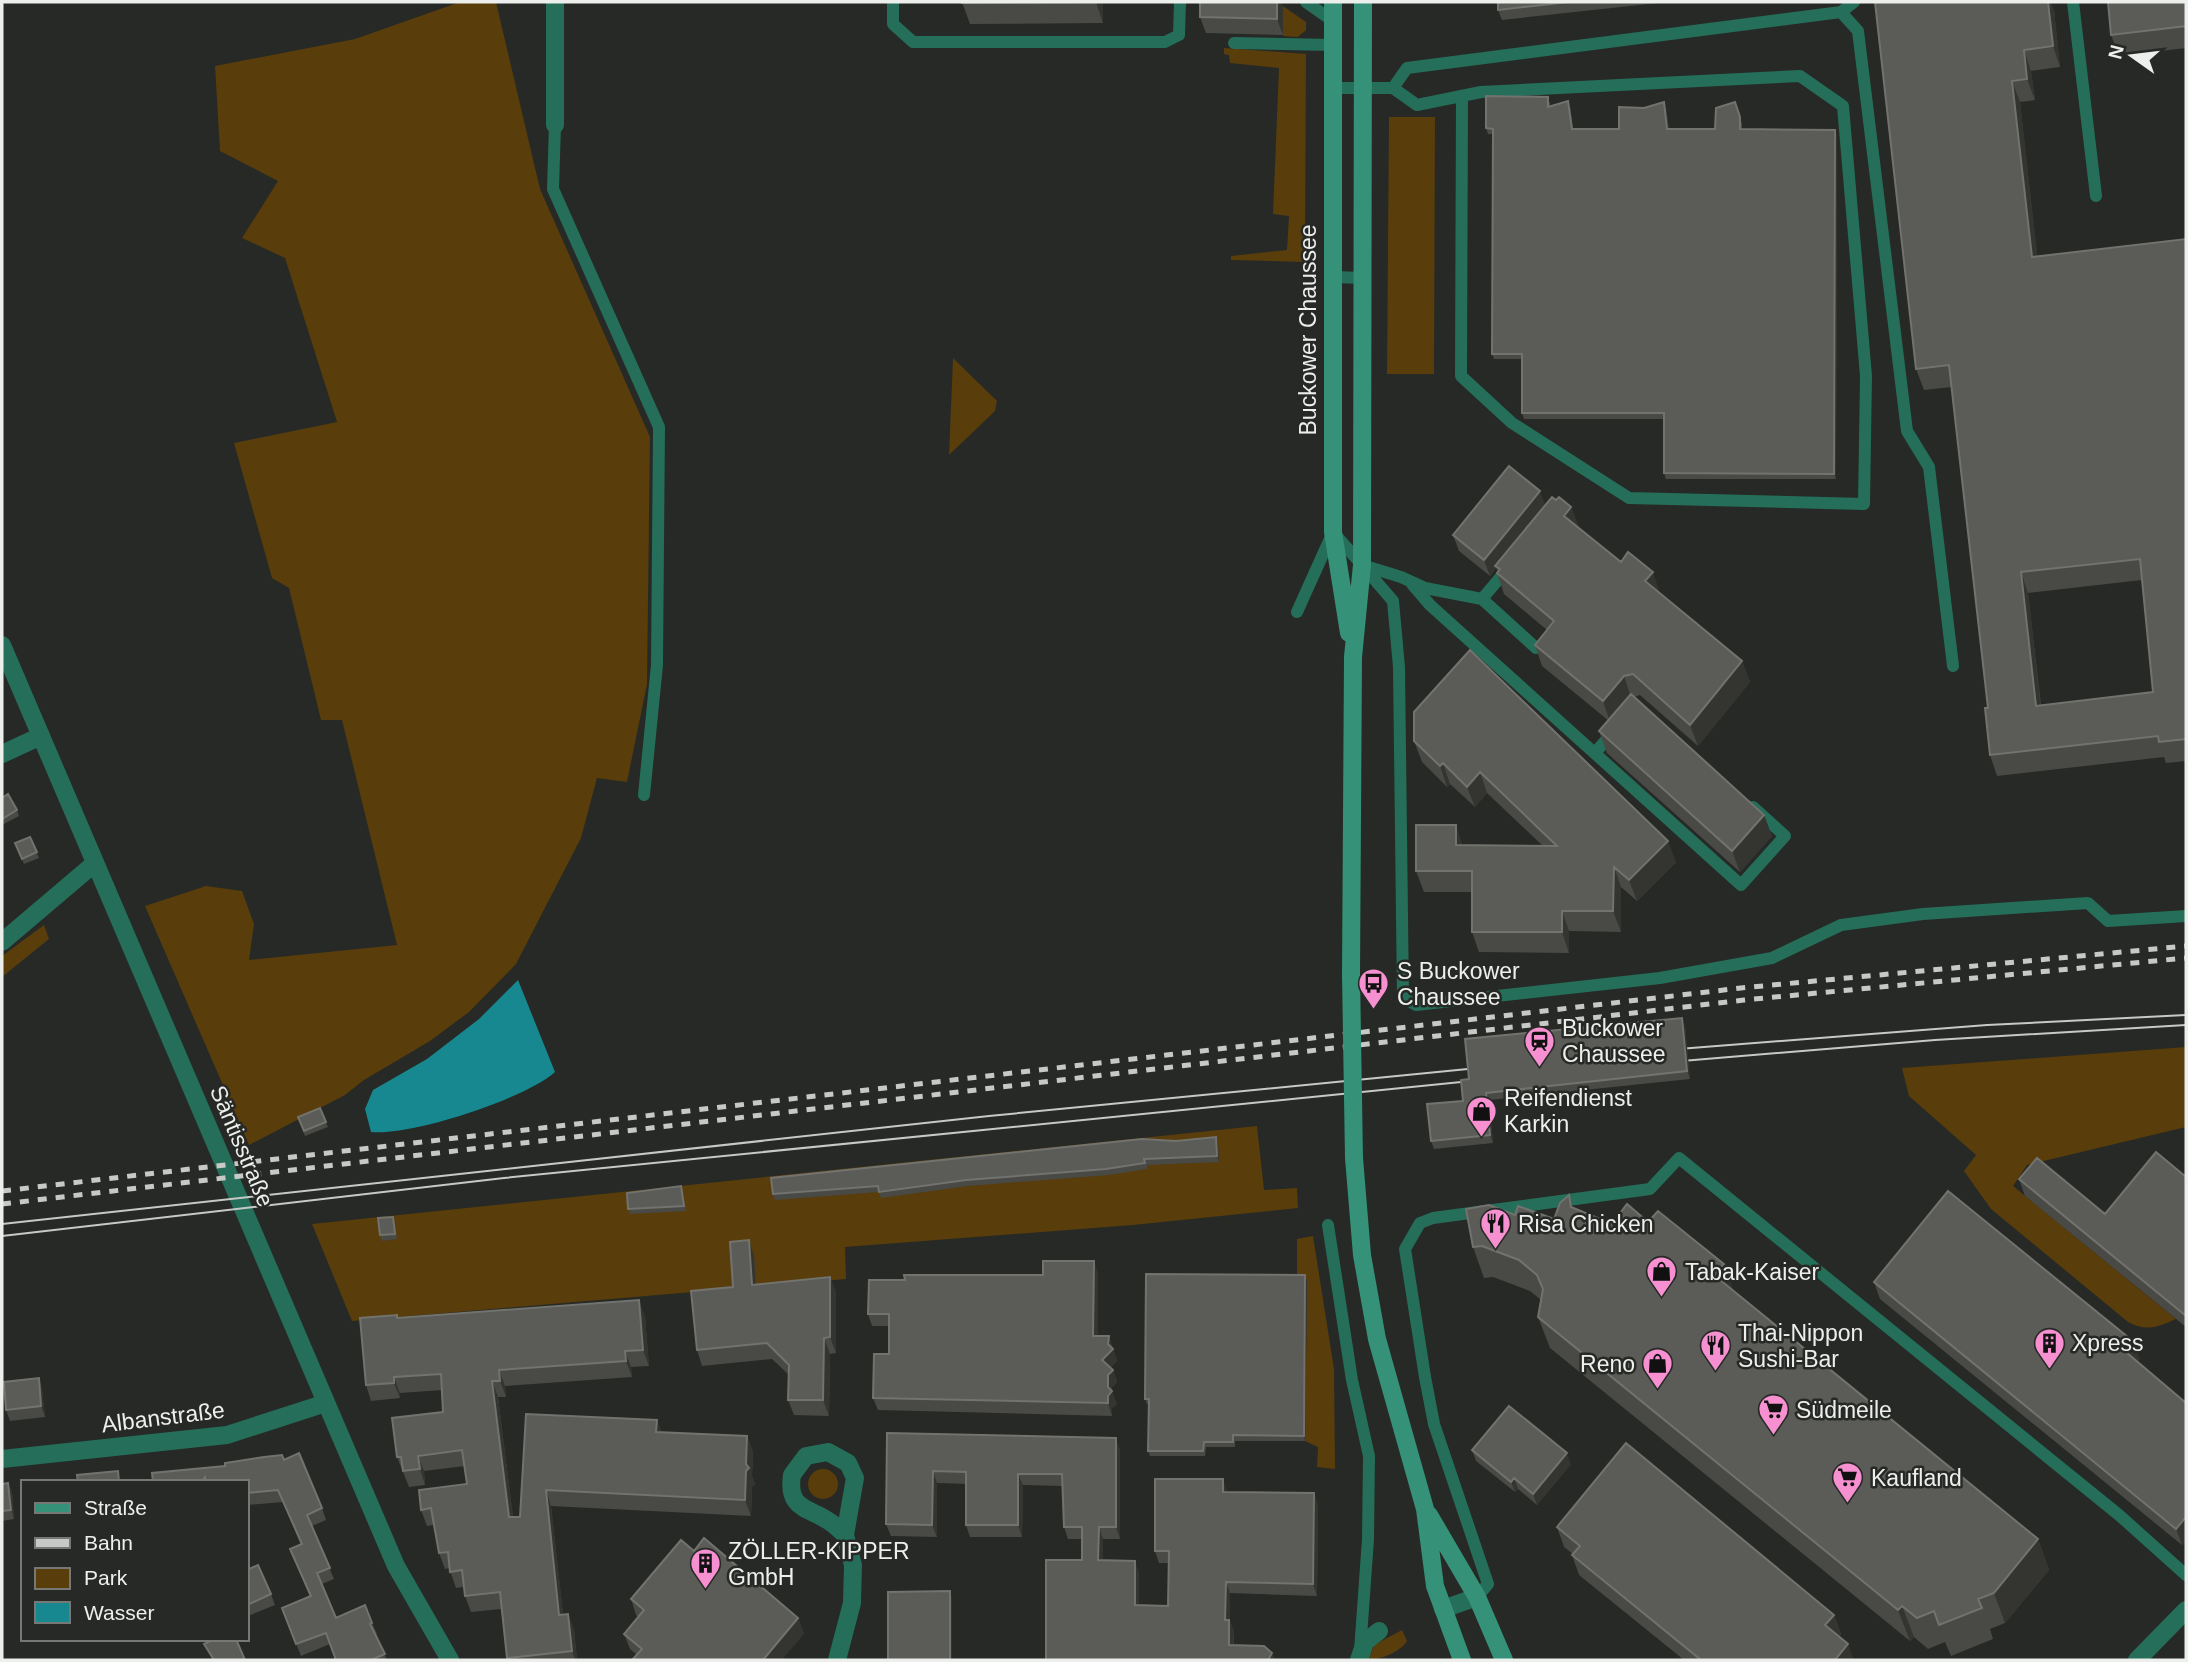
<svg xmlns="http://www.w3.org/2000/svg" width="2188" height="1662" font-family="Arial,sans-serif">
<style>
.green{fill:#593d0b}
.water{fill:#17888f}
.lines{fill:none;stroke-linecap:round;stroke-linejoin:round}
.service{stroke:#256e59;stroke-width:12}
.minor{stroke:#256e59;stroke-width:18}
.tertiary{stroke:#256e59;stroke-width:18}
.secondary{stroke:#359177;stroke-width:18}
.tram{stroke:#c6c9c6;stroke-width:2}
.rail{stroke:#c6c9c6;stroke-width:5;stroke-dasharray:9 9;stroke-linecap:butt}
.secondary-bridge{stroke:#359177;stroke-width:18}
.wall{fill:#494945;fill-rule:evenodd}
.shaded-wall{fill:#343530}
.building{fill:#5b5b57;stroke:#72726e;stroke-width:2;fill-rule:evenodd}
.labels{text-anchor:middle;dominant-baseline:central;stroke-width:5;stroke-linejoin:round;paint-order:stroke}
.street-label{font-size:23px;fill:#ecefec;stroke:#262925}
.poi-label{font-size:23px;fill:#ecefec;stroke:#262925;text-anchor:start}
</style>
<rect width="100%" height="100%" fill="#262925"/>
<path class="green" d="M460,2H496L540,189L650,437L647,684L627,782L597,778L581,838L516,964L469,1012L430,1041L364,1080L345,1095L249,1145L145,906L206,886L242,891L254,924L249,960L397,945L342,720H321L289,588L272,578L234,443L337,422L285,258L242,238L278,181L220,151L215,66L355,39Z
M1283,6L1306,22V30L1298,37L1283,36Z
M1224,48L1306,54L1305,262L1231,260V256L1287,250L1289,216L1273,214L1279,68L1230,63L1229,55L1224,54Z
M1389,117H1435L1434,374H1387Z
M953,358L997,401L995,411L949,455Z
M44,925L49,939L2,977V956Z
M2186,1047V1127L2027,1165L2013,1186L2176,1319C2158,1327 2146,1332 2128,1322L1991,1209L1964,1171L1976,1155L1909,1096L1902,1068Z
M1257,1126L1264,1190L1297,1188L1298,1208L1133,1225L845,1247L846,1279L352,1321L312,1224Z
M1313,1236L1334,1369L1335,1469L1317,1467L1318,1447L1305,1441L1307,1281L1297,1280V1239Z
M808 1484a15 15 0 1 1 30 0a15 15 0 1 1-30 0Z
M1402,1630L1407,1641C1401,1652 1379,1660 1368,1660L1374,1645Z"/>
<path class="water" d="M518,980L555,1072C525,1099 411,1136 371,1132L365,1109L373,1090L427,1059L479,1019Z"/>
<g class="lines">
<path class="service" d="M893,2V24L913,42H1165L1179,35L1180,2
M1306,2L1333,21
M2073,2L2096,196
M1841,12L1858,31L1907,431L1929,467L1953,666
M1234,43L1333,45
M1333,88H1393L1407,68L1841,12L1854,2
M1393,88L1417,105L1481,92L1800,76L1843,106L1866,376L1864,504L1629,498L1512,423L1461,376L1462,96
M555,125L553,189L659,427L657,665L644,795
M1333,277L1363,278
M1362,565L1393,601L1399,667L1403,998L1416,1005L1660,978L1772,958L1841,925L1923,914L2088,903L2108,921L2186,916
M1412,584L1430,605L1741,885L1785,836L1753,807
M1482,599L1509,567
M1297,612L1333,532L1362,565L1401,577L1425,588L1482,599L1536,648
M1595,753L1613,732
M1328,1225L1352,1380L1369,1456L1368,1539L1360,1651
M1477,1597L1488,1584L1434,1424L1425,1377L1405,1249L1420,1223L1433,1218L1650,1189L1679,1158L2119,1515L2186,1575"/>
<path class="minor" d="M555,125V2
M2,754L41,736
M2,942L95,863
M2,1459L227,1435L326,1403
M1443,1609L1477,1597
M837,1660L852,1603L853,1565L845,1535L855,1478L848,1463L828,1452L806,1456L792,1475C787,1508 806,1507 827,1520C834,1524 840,1530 845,1535
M1359,1660L1365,1642L1379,1631
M2137,1660L2186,1610"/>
<path class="tertiary" d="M2,645L396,1566L450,1660"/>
<path class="secondary" d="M1333,2V532L1349,633
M1351,975L1353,657L1362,565L1363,2
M1354,1158L1362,1255L1377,1339L1425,1509L1435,1586L1462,1660
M1429,1515L1477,1597L1504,1660"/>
<path class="tram" d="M1666,1050L1987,1025L2186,1015
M1670,1062L1935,1040L2186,1025
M2,1224L989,1116L1488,1067
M2,1236L504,1178L1481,1080"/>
<path class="rail" d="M2,1191L1741,988L2186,946
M2,1204L1744,1000L2186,958"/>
<path class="secondary-bridge" d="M1351,975L1354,1158"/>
</g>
<path class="wall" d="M962,2H1103V23L970,24Z
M1200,2H1281L1283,9V35L1206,33L1200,17Z
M1498,2H1667L1502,20L1498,10Z
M1875,2L2054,10L2060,67L2031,71L2035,100L2020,102L2037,256L2186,239V761L2166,763L2164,757L1997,776L1990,755L1988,708L1952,387L1924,390L1916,369ZM2142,580L2153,692L2041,705L2028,593Z
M2186,2V48L2119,56L2111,35Z
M1550,102V106H1570L1573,129H1619L1666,108L1669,129H1715L1742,122V129L1837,135L1836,479H1666L1664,473V419H1524L1522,413V359H1494L1492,354L1493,134H1488L1486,128Z
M1556,500L1571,507L1579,528L1742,661L1750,682L1698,746L1640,695L1634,697L1764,815L1772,836L1740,872L1607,753L1599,731L1609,721L1542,666L1535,645L1547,630L1504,594L1497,573L1498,572L1496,568L1490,576L1459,551L1453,535L1545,505Z
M1414,741L1676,862L1637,901L1621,887V932L1569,931V953L1479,952L1472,932V892H1424L1416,871L1463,845L1543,846L1487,793L1475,807L1450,784L1447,787L1422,762Z
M2,798L17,810L19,816L2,825Z
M30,837L39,858L24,864L15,843Z
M1685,1026L1690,1079L1489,1100L1493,1143L1434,1149L1431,1141L1463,1101L1469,1079Z
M320,1108L328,1127L305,1136L298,1117Z
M1216,1137L1218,1143L1219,1162L1147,1165V1169L1109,1175L968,1186L881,1198L879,1192L775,1200L773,1194L1176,1141Z
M2186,1177V1327L2025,1196L2019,1179L2105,1214Z
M681,1186L683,1192L686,1211L630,1214L628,1209Z
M1574,1208L1612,1224L1648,1222L1724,1264L1733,1291L2038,1539L2049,1570L2005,1623L1990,1629L1993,1639L1951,1656L1945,1642L1928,1649L1914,1637L1910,1641L1550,1348L1538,1317L1541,1300L1530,1291L1493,1277L1484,1278L1473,1247L1515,1215L1554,1219Z
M395,1222L397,1239L382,1241L380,1235Z
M754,1256L756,1284L830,1277L836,1293V1353L830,1354L829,1416L794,1415L788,1400L789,1375L772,1359L702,1366L697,1350L733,1287Z
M1098,1273V1336H1109L1117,1361L1110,1368L1113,1370L1117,1382L1112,1387V1392L1117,1404L1112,1408V1416L878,1410L873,1398L889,1354V1326H872L868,1314L905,1280Z
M1305,1275L1307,1280L1305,1441H1235V1447H1206L1205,1456H1150L1148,1451L1149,1404H1147L1145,1399Z
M1874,1282L2140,1359L2137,1362L2186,1403V1540L2182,1545L1880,1299Z
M397,1315L398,1318L645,1316L649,1366L631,1367L632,1377L505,1386L506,1397H498L513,1517H520L526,1414L657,1420L661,1432L747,1436L753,1452L752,1476L755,1484L752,1487L751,1516L551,1506L563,1614H568L574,1630L577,1660H508L501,1609L471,1612L465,1596L464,1587L456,1588L449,1568L445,1569L439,1553L434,1525L427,1526L421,1510L467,1484L465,1466L424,1471L425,1485L409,1487L397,1457L443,1412L442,1390L400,1393V1398L371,1401L366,1385Z
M39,1378L42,1389L45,1417L10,1421L6,1410Z
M887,1433L1120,1449V1539H1103V1561L1139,1572V1605L1168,1606L1169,1563H1159L1155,1551L1227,1491V1492L1314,1493L1318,1505L1317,1596L1230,1593V1621L1234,1632V1645L1046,1660L1082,1560V1539H1068L1064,1527L1063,1486L1023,1485L1022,1537H970L966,1525V1484L937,1483V1537L891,1536L886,1524Z
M1472,1450L1571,1464L1537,1505L1518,1489L1515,1492L1476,1461Z
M284,1460L322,1508L326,1520L312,1526L334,1579L322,1584L336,1618L372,1623L377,1634L375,1635L387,1660H336L330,1644L301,1656L282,1608L310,1597L290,1549L301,1545L283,1502L247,1505V1482Z
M8,1483L12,1492L14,1519L2,1521V1484Z
M1557,1527L1834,1615L1841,1634L1839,1637L1854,1660H1684L1579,1575L1572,1555L1573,1554L1564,1547Z
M694,1551L798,1618L804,1634L637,1655L630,1649L624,1634L638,1617L636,1615L631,1599Z
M247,1570L271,1594L275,1605L248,1616L247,1613Z"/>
<path class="shaded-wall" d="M1096,2H1103V23Z
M1277,2H1281L1283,9V35L1277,19Z
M2048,2H2051L2054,10L2060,67L2053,46Z
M2024,50L2031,71L2035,100L2027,79Z
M2012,81L2020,102L2040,278L2032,257Z
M1568,101L1570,106L1574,134L1572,129Z
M1664,102L1666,108L1669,135L1667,129Z
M1835,130L1837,135L1836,479L1834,474Z
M1540,491L1546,507L1495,566L1496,568L1490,576L1484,560Z
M1571,507L1579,528L1564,516Z
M1653,572L1660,593L1645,581Z
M2021,572L2028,593L2043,727L2036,706Z
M1742,661L1750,682L1698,746L1690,725Z
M1624,676L1631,697L1610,722L1603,701Z
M1443,763L1450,784L1447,787L1440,766Z
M1480,772L1487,793L1475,807L1467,787Z
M1764,815L1772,836L1740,872L1732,851Z
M1456,825L1463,846L1456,845Z
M1668,841L1676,862L1637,901L1629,880Z
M1614,867L1621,887V932L1613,911Z
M1562,911L1569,931V953L1562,932Z
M1682,1018L1685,1026L1690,1079L1687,1071Z
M1486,1093L1489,1100L1493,1143L1490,1135Z
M1216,1137L1218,1143L1219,1162L1217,1156Z
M749,1240L754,1256L757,1301L752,1285Z
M1094,1261L1098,1273V1348L1093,1336Z
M1724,1264L1735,1295L1714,1275Z
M1305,1275L1307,1280L1305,1441L1304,1436Z
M830,1277L836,1293V1353L830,1337Z
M639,1300L645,1316L649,1366L643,1350Z
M1109,1336L1117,1361L1107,1372L1102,1360L1108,1344Z
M824,1338L830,1354L829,1416L823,1400Z
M2134,1342L2140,1359L2132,1369L2126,1352Z
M625,1351L631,1367L632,1377L626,1361Z
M499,1370L505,1386L506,1397L500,1381Z
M1113,1370L1117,1382L1112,1387V1392L1117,1404L1112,1408V1416L1108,1403V1375Z
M394,1377L400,1393V1398L394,1383Z
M39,1378L42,1389L45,1417L41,1406Z
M492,1381L498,1397L515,1533L509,1517Z
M657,1420L663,1436L656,1432Z
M747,1436L753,1452L752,1476L755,1484L752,1487L751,1516L745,1500Z
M1116,1438L1120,1449V1539L1116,1527Z
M1567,1453L1571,1464L1537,1505L1533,1494Z
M418,1456L424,1471L425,1485L420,1469Z
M933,1471L937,1483V1537L932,1525Z
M1018,1474L1023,1485L1022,1537L1018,1525Z
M1514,1478L1518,1489L1515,1492L1511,1482Z
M1223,1479L1227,1491V1504L1223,1492Z
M8,1483L12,1492L14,1519L11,1510Z
M546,1490L551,1506L565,1631L559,1615Z
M1314,1493L1318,1505L1317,1596L1313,1584Z
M2186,1517V1540L2182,1545L2176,1529Z
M1099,1527L1103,1539V1572L1098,1560Z
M2038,1539L2049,1570L2005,1623L1994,1593Z
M1135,1561L1139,1572V1617L1135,1605Z
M1226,1582L1230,1593V1621L1234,1632L1233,1657L1229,1645L1225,1620Z
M950,1591L952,1597V1660H950Z
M1902,1606L1914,1637L1910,1641L1898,1610Z
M568,1614L574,1630L577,1660H575L572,1651Z
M1834,1615L1841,1634L1832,1645L1825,1625Z
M798,1618L804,1634L782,1660H763Z
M1848,1644L1854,1660H1835Z
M1272,1653L1275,1660H1268Z"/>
<path class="building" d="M962,2H1096L962,3Z
M1200,2H1277V19L1200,17Z
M1498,2H1569L1498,10Z
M1875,2H2048L2053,46L2024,50L2027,79L2012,81L2032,257L2186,239V739L2159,742L2158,736L1990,755L1985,708H1988L1949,365L1916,369ZM2140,559L2153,692L2036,706L2021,572Z
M2108,2H2186V26L2111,35Z
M1486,96L1548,97V107L1568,101L1572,129H1619V107L1644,108L1664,102L1667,129H1715L1716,108L1735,102L1740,117V129L1835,130L1834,474L1664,473V413H1522V354H1492L1493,129L1486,128Z
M1509,466L1540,491L1484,560L1453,535Z
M1552,497L1556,500L1559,497L1571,507L1564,516L1621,562L1628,552L1653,572L1645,581L1742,661L1690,725L1633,674L1624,676L1603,701L1535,645L1554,621L1497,573L1500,569L1495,566Z
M1470,650L1668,841L1629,880L1614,867L1613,911H1562V932H1472V871H1416V825H1456V845L1557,846L1480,772L1467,787L1443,763L1440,766L1414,741V712Z
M1631,694L1764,815L1732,851L1599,731Z
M8,794L17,810L2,819V798Z
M30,837L37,852L22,859L15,843Z
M1682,1018L1687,1071L1486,1093L1490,1135L1431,1141L1427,1104L1463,1101L1461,1080L1469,1079L1465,1039Z
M320,1108L326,1122L304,1131L298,1117Z
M1216,1137L1217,1156L1144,1159L1145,1163L1106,1169L966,1180L879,1192L878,1186L773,1194L771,1178L1142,1139L1176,1141Z
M2156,1152L2186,1177V1316L2019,1179L2037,1158L2105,1214Z
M681,1186L684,1206L628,1209L627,1193Z
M1948,1191L2134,1342L2126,1352L2186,1403V1517L2176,1529L1874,1282Z
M1569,1195L1571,1207L1612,1224L1627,1204L1648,1222L1658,1211L1724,1264L1714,1275L2038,1539L1994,1593L1978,1599L1982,1608L1939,1625L1934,1611L1917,1618L1902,1606L1898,1610L1538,1317L1543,1289L1537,1275L1519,1260L1482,1246L1473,1247L1466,1209L1489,1205L1515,1215L1518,1206L1554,1219L1560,1203Z
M393,1217L395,1234L380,1235L378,1218Z
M749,1240L752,1285L830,1277V1337L824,1338L823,1400H788L789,1365L767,1343L697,1350L691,1291L733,1287L730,1242Z
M1043,1261H1094L1093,1336H1109L1108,1344L1113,1349L1102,1360L1113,1370L1108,1375V1387L1112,1391L1108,1396V1403L873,1398L874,1354H889V1314H868L869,1280H905L904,1275H1043Z
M1146,1274L1305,1275L1304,1436L1233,1435V1442H1204L1203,1451H1148L1149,1399H1145Z
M639,1300L643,1350L625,1351L626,1361L499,1370L500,1381H492L509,1517H520L526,1414L657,1420L656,1432L747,1436L746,1464L749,1468L746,1471L745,1500L546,1490L559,1615L568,1614L572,1651L507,1658L500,1592L465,1596L462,1570L450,1572L448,1552L439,1553L431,1508L421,1510L419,1490L467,1484L462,1450L418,1456L420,1469L403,1471L401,1457H397L392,1418L443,1412L441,1374L394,1377V1383L366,1385L360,1318L397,1315V1318Z
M39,1378L41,1406L6,1410L4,1382Z
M1509,1406L1567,1453L1533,1494L1514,1478L1511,1482L1472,1450Z
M887,1433L1116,1438V1527H1099L1098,1560L1135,1561V1605L1168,1606L1169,1551H1155V1479H1223V1492L1314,1493L1313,1584L1226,1582L1225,1620H1229V1645L1264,1646L1272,1653L1268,1660H1046V1560H1082V1527H1064L1062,1474H1018V1525H966V1472L933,1471L932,1525L886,1524Z
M1626,1443L1834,1615L1825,1625L1848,1644L1835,1660H1701L1572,1555L1580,1546L1557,1527Z
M299,1453L322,1508L307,1515L330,1568L317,1573L336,1618L365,1605L372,1623L370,1624L385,1654L371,1660H336L326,1633L296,1644L282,1608L311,1596L290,1549L302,1544L278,1490L247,1493V1482H205V1477L201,1482H153L152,1473L225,1466V1463L264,1457L282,1455L284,1460Z
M118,1471L119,1482H78L77,1475Z
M8,1483L11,1510L2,1511V1484Z
M704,1538L798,1618L763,1660H632L642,1649L624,1634L644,1610L631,1599L681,1540L694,1551Z
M258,1565L271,1594L247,1605V1570Z
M950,1591V1660H888V1592Z
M215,1639H236L245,1660H214L204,1644Z"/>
<defs>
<symbol id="bus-pin" viewBox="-11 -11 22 30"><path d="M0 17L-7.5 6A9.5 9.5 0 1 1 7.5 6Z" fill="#f690d0" stroke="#262925"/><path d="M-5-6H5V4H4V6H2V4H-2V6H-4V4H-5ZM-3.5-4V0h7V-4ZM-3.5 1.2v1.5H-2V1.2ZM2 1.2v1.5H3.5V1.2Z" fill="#111"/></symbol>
<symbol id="station-pin" viewBox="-11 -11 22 30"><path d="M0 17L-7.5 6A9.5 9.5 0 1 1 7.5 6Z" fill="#f690d0" stroke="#262925"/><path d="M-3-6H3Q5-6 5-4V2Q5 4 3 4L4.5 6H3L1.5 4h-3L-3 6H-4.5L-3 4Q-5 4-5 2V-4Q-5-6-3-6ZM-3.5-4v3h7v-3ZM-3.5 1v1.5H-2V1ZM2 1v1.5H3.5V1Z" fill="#111"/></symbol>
<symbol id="shop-pin" viewBox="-11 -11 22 30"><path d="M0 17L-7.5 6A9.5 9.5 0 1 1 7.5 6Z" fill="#f690d0" stroke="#262925"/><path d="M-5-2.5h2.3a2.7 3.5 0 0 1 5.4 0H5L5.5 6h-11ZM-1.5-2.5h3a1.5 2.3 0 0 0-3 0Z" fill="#111"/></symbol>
<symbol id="restaurant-pin" viewBox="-11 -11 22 30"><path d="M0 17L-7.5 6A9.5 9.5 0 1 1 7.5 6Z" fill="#f690d0" stroke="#262925"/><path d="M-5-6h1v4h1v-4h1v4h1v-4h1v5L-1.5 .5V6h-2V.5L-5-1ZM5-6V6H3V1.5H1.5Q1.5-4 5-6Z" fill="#111"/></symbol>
<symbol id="building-pin" viewBox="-11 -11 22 30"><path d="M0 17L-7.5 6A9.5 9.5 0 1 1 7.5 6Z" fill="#f690d0" stroke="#262925"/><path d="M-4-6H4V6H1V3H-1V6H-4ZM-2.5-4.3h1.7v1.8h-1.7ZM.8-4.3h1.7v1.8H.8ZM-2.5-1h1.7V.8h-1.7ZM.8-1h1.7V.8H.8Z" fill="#111"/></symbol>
<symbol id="supermarket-pin" viewBox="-11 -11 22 30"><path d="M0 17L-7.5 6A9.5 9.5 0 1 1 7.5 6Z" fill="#f690d0" stroke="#262925"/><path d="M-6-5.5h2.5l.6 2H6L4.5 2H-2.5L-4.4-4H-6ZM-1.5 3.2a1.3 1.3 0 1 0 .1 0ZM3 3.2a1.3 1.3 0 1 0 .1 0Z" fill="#111"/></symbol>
</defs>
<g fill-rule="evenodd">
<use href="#bus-pin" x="1356" y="966" width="35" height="47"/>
<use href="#station-pin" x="1522" y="1024" width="35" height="47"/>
<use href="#shop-pin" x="1464" y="1094" width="35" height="47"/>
<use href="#restaurant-pin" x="1478" y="1206" width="35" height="47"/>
<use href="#shop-pin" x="1644" y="1254" width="35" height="47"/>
<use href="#building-pin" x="2032" y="1326" width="35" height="47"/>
<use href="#restaurant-pin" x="1698" y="1328" width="35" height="47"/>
<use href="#shop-pin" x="1640" y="1346" width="35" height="47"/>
<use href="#supermarket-pin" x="1756" y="1392" width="35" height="47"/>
<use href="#supermarket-pin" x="1830" y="1460" width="35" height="47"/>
<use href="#building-pin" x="688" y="1546" width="35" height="47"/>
</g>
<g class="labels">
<g class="street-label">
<text transform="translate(1308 330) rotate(-90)">Buckower Chaussee</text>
<text transform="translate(242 1146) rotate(67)">Säntisstraße</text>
<text transform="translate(163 1417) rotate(-7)">Albanstraße</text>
</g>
<g class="poi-label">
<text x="1397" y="971">S Buckower<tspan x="1397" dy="26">Chaussee</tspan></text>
<text x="1562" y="1028">Buckower<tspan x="1562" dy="26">Chaussee</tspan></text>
<text x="1504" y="1098">Reifendienst<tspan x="1504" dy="26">Karkin</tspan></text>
<text x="1518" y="1224">Risa Chicken</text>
<text x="1685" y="1272">Tabak-Kaiser</text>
<text x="1738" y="1333">Thai-Nippon<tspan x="1738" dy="26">Sushi-Bar</tspan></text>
<text x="2072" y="1343">Xpress</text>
<text x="1635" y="1364" text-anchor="end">Reno</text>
<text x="1796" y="1410">Südmeile</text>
<text x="1871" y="1478">Kaufland</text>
<text x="728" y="1551">ZÖLLER-KIPPER<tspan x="728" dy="26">GmbH</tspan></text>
</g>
</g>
<rect width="2188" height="1662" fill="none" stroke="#ecefec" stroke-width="7"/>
<rect x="21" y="1480" width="228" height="161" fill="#262925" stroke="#757875" stroke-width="2"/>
<rect x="35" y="1503" width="35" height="10" fill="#359177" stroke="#757875" stroke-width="2"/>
<text x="84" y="1515" font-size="21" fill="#ecefec">Straße</text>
<rect x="35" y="1538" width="35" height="10" fill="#c6c9c6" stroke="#757875" stroke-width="2"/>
<text x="84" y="1550" font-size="21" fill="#ecefec">Bahn</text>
<rect x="35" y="1568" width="35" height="21" fill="#593d0b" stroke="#757875" stroke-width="2"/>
<text x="84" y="1585" font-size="21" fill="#ecefec">Park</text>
<rect x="35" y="1602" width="35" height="21" fill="#17888f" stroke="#757875" stroke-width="2"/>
<text x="84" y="1620" font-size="21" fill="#ecefec">Wasser</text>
<g transform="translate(2132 56) rotate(284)" stroke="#262925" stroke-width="5" paint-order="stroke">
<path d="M0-5L12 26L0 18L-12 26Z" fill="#ecefec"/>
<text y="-10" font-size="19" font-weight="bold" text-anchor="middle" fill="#ecefec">N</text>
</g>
</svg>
